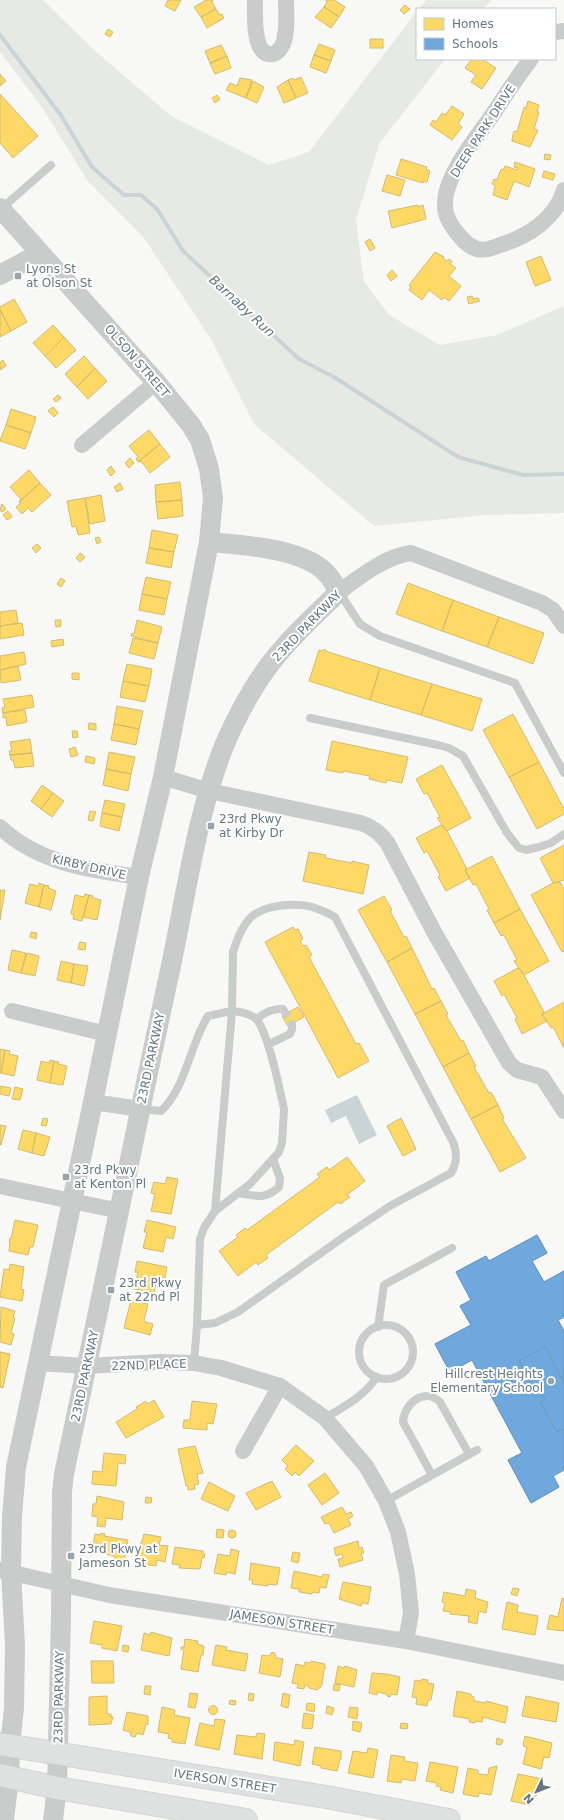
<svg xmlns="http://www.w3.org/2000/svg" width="564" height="1820" font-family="'DejaVu Sans',sans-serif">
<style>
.green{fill:#e7e9e4}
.water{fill:#cad4d6}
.homes{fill:#ffd966;stroke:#d0bc6e}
.schools{fill:#6fa8dc;stroke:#6c99c0}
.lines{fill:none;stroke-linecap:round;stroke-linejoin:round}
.stream{stroke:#cad4d6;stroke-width:4}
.secondary-casing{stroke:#d3d5d5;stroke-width:24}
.service{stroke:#cacccc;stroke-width:8}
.minor{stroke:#cacccc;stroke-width:16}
.tertiary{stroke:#cacccc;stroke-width:20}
.secondary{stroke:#dfe0e0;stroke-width:22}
.poi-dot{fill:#98a4aa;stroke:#fff;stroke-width:1.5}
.labels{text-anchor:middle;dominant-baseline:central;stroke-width:4;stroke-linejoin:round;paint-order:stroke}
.street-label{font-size:12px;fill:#647780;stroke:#fff}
.poi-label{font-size:12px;fill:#647780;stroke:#fff;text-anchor:start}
.water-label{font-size:13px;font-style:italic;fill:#5f767b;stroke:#fff}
</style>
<rect width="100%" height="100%" fill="#f8f8f7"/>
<path class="green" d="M0,0H43L95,51L171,116L269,165L309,152L417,11V59H445L379,144L356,220L364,282L389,315L440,345L497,335L564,306V513L486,515L374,526L254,424L211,339L144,238L87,180L42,107L0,52Z
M426,0H491L484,9H419Z"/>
<path class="water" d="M357,1095L377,1135L359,1144L346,1116L331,1123L325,1110Z"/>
<path class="homes" d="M168,0H181L175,11L165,6Z
M206,0H213L212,2L216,9L201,17L194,7Z
M326,0H334L345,7L339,17L324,7L327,2Z
M405,5L410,9L404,14L400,10Z
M324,7L339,17L331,28L315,17Z
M216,9L220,15L222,14L224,18L207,28L201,17Z
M108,29L113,32L110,37L105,34Z
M370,39H383V48H370Z
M319,44L335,50L331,61L314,55Z
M221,45L227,56L210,63L205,51Z
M314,55L331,61L326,73L310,67Z
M227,56L231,68L215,74L210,63Z
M472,59H482L496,68L482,89L471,82L476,75L465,68Z
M0,74L6,81L0,86Z
M301,77L308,93L296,98L288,80L293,78L294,80Z
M240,78L252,80L246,98L226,90L230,83L237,86Z
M288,80L296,98L284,103L277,87Z
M253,81L264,87L257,103L246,98Z
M0,94L38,136L13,158L0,143Z
M217,95L220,99L215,103L212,98Z
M528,101L539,105L537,112H539L534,129L538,130L530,147L512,141V139L514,131L517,132L524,107L526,108Z
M452,106L464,114L458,124L462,127L452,140L430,125L433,120L436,122L442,113L445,115Z
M545,154L551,155L550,160L544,159Z
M401,159L427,167L426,169L430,171L427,182L423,181V183L396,175Z
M515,162L535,169L529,187L514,181L507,200L493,195L495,187V185L492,184L494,179L497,180L501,169L503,170L505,166L517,170L518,168L514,167Z
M544,171L555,174L553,180L542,177Z
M387,175L405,180L400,196L382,191Z
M418,205V207L423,205L426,219L392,228L388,211Z
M370,239L375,248L370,251L365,242Z
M435,252L444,257L443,258L447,261L449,259L452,261L450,264L456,268L449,276L461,286L449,301L444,297L442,300L429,290L422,300L409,290L411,287L409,285Z
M541,256L551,280L535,286L526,262Z
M392,270L397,276L391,281L387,275Z
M472,296L473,299L478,298L480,301L469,304L467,297Z
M14,299L27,322L11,331L0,310V307Z
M0,310L11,331L0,337Z
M53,325L64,337L45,356L33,343Z
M64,337L76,350L56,368L45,356Z
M84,356L95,368L77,387L65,374Z
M3,360L6,366L0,370V362Z
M95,368L107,381L88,399L77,387Z
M58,395L61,398L56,402L53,399Z
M53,407L58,413L54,417L48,411Z
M11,409L36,417L31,433L6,425Z
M6,425L31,433L25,449L0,441Z
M149,430L160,444L138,462L136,459L138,457L129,446Z
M160,444L170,457L150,473L141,461L138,462Z
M130,458L134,463L129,468L125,463Z
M111,466L115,472L111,476L107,470Z
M29,470L40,483L19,502L21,499L10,487Z
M180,482L182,500L156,502L155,485Z
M40,483L51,495L32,512L28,508L22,514L16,507L21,503L19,502Z
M120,483L123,489L117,492L114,487Z
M101,495L105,521L90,524L85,498Z
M85,498L90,533L78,535L76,526L72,527L67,501Z
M182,500L183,516L158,519L156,502Z
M2,504L6,509L2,512L0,510Z
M8,511L12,517L7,520L3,515Z
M152,530L178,535L174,552L149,548Z
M99,537L101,542L97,544L95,538Z
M37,544L41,548L36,553L32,548Z
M149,548L174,552L171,568L146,563Z
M80,553L85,557L80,562L76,558Z
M146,577L171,582L167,599L142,594Z
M61,578L65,581L61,587L57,584Z
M408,583L453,600L442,631L396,614Z
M142,594L167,599L164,615L139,610Z
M453,600L499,617L487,647L442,631Z
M16,610L18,623L0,626V612Z
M499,617L544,633L533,664L487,647Z
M55,620H61V626L56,627Z
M137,620L162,627L158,643L131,636L132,633L134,634Z
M22,623L24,635L0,639V626Z
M133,638L158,643L154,659L129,653Z
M63,639L64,645L52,647L51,641Z
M324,649L328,652L380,668L370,700L309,681L319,650L323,651Z
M24,652L26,664L0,670V656Z
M127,664L152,669L149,686L123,681Z
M18,666L21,680L1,683L0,670Z
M380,668L432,684L421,715L370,700Z
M72,673H79V680L72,679Z
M123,681L149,686L145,702L120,697Z
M432,684L482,699L472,731L421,715Z
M32,695L34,707L3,713L2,708L5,707L3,699Z
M117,706L143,711L139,729L114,724Z
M25,710L27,722L7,726L6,717L3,718V713Z
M513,714L539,762L509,777L483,730Z
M89,723L96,724V730L88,729Z
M114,724L139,729L136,745L111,740Z
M72,731H77L78,737L73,738Z
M30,739L32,753L10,755L9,751H12L10,742Z
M332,741L408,757L402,783L387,780L386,783L369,779L370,776L343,771V773L326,770Z
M75,747L78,755L71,757L69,749Z
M109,752L135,757L131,774L106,769Z
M32,753L34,766L15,768L13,760H11L10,755Z
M86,756L95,758L94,764L85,762Z
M539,762L564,809V814L537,829L509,777Z
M442,765L471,818L447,831L437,818L440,817L427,793L424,794L416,779Z
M106,769L131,774L128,791L103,785Z
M42,785L53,793L41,809L31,801Z
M53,793L64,801L52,817L41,809Z
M105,800L125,804L122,817L102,813Z
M90,811L96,812L93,821L88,820Z
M102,813L122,817L119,831L100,826Z
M441,825L447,831L467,869L465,870L470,878L446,891L438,877L440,875L427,851L424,853L416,838Z
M564,845V880L553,883L540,858Z
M309,852L326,855L325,858L352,863V861L369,865L363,894L303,881Z
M492,856L520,909L494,923L487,910L489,909L476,884L473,885L465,870Z
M560,882L564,889V951L562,952L531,895L553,883Z
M39,883L44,885L39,907L25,903L30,884L38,886Z
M44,885L49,886L48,888L56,891L51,910L39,907Z
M0,890H5L0,920Z
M85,894L89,895L82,921L73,919L74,915L71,914L75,895L84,897Z
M89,895L93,896V898L101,900L97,920L83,917Z
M384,896L392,910L390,911L404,937L406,936L412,948L387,962L358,910Z
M520,909L549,961L524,975L514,961L517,960L504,935L501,936L494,923Z
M293,927L295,930L298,929L303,939L300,941L303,946L306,945L312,955L309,957L356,1044L359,1043L369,1061L338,1078L265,942Z
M31,932L37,933L36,939L30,937Z
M80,942L86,943L85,950L78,949Z
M412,948L432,989L434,988L441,1001L415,1014L387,962Z
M12,950L26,953L21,973L8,970Z
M27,953L39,956L35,976L21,973Z
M61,961L74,964L71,983L57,980Z
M74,964L88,966L84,986L71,983Z
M518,968L524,975L544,1012L542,1014L547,1021L522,1034L515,1019L517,1018L504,994L502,996L494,981Z
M441,1001L448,1014L446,1015L461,1041L463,1040L469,1053L443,1067L415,1014Z
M564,1002V1048L553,1027L551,1028L542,1014Z
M298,1007L304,1017L288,1026L282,1016Z
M0,1049L5,1050L1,1073H0Z
M5,1050L10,1051L9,1054L18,1056L14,1076L1,1073Z
M469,1053L476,1066L474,1067L489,1093L491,1092L498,1105L471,1119L443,1067Z
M50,1060L54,1061L50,1083L37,1080L41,1061L49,1063Z
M54,1061L59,1062L58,1064L67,1066L63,1085L50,1083Z
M0,1086L11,1088L9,1096L0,1094Z
M15,1087L23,1089L20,1100L12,1099Z
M498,1105L504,1118L502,1119L526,1158L500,1172L471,1119Z
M43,1118L48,1119L46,1126L41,1125Z
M401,1118L416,1149L403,1156L387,1126Z
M0,1125L6,1126L1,1145H0Z
M23,1130L36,1133L32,1153L18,1149Z
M36,1133L50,1137L44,1156L32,1153Z
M347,1157L365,1181L347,1195L350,1197L340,1204L338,1202L266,1255L268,1258L258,1265L256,1262L238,1276L219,1251L238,1237L236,1235L245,1228L247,1230L320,1177L317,1174L327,1167L329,1170Z
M167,1177L178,1179L171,1214L151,1211L155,1194L151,1193L154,1182L165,1184Z
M15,1220L38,1225L33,1247H30L28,1255L9,1251L10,1243H9L10,1238L11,1239Z
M147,1220L176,1227L173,1239L166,1237L163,1252L143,1248L147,1232H144Z
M137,1261L167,1267L165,1278L157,1277L154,1293L134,1289L138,1272H135Z
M10,1264L24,1267L21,1289L24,1290L22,1301L0,1297L4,1269L9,1270Z
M131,1300L148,1304L144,1320L145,1322L153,1324L150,1335L124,1328Z
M1,1307L15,1311L13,1317L15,1318L11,1333L14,1334L11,1345L0,1342Z
M0,1352L10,1354L3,1388L0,1387Z
M154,1400L164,1417L126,1438L116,1422L137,1409L136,1407L146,1401L148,1404Z
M192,1401L217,1404L213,1424L207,1423V1430L183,1428L184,1420H190Z
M296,1445L314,1461L299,1476L295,1472L292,1476L285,1469L288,1466L282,1460Z
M195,1446L203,1473L197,1474L199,1484L194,1485L195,1489L188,1490V1486H186L178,1449Z
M104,1453L126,1455L125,1464L118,1463L116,1486L92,1484L93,1471L102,1472Z
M325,1473L339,1493L322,1505L308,1485Z
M272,1481L281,1497L256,1510L246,1493Z
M209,1482L235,1496L228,1511L201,1499Z
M97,1496L124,1502L122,1520L106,1518L105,1527L97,1526L98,1517L92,1516L93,1504H96Z
M146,1497L152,1498L151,1503H145Z
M342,1507L346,1514L351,1512L353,1516L348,1519L351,1525L334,1533L329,1523L325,1524L321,1517Z
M217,1529L224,1530L223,1538L216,1537Z
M228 1534a4 4 0 1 1 8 0a4 4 0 1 1-8 0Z
M101,1533L105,1534L104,1536L128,1540L124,1561L114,1559V1556L101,1553V1550L93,1546L95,1534L101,1535Z
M144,1534L161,1537L159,1545L168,1546L165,1562L157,1560L156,1566L143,1564L144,1562L136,1560Z
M358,1541L359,1548L362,1547L364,1553H361L363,1560L340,1567L338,1559L343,1558L342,1554L336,1556L334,1548Z
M175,1547L203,1551V1554H205L204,1558L202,1557L200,1569L179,1568L180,1565L172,1564Z
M231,1549L239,1551L235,1574L227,1572L226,1575L214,1573L218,1554L230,1556Z
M293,1552L300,1553L298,1563L291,1561Z
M251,1563L280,1568L277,1585L268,1584V1586L252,1584L253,1580H249Z
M294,1571L322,1577L323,1574L329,1575L326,1588L320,1587L319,1593L313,1592L312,1594L299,1592V1589L291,1588Z
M343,1582L371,1587L368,1604L362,1603L361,1606L339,1599Z
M513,1588L519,1589L517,1596L511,1594Z
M466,1589L476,1591L475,1598L488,1602L486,1613L479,1611L477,1624L468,1622L469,1616L450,1614L451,1612L443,1611L445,1603L442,1602L444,1592L465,1596Z
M562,1598L564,1599V1631L547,1629L550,1615L558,1617Z
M507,1602L518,1605L517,1612L538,1616L535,1635L502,1629Z
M94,1621L122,1626L117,1651L102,1648V1645L90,1643Z
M151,1632L172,1638L169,1656L141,1650L144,1633L150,1635Z
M185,1639L198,1641L197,1644L204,1646L203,1655H201L198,1672L181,1669L184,1650L181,1649V1647H184Z
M123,1645L129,1646L128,1652L122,1651Z
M216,1645L227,1647L226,1650L248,1654L245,1671L212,1665Z
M272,1652L275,1653L276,1658L283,1659L280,1677L259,1673L262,1655L269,1656Z
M91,1661H113L114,1683H92Z
M311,1661L325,1664L324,1667H326L324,1670L322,1685L320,1688H318L317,1690L309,1688V1686L305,1685L304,1689L297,1688L298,1684L292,1683L296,1664L304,1666L305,1662L310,1663Z
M338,1666L344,1668L345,1666L357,1670L354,1687L335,1683Z
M372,1673L387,1674L400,1677L397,1695L391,1694L390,1697L387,1696V1694L377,1692V1695L369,1693Z
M422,1679L428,1680L427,1683L434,1684L431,1700H428L427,1706L416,1704L417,1698L412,1697L415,1680L421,1681Z
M334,1684L340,1685L339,1691L333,1690Z
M145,1686H151L150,1695L144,1694Z
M457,1691L471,1694V1696L474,1697V1701L486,1703V1701L508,1707L505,1723L483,1717L482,1722L475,1721V1723L469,1722L470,1719L453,1716Z
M190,1693L198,1694L195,1708L188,1707Z
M249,1693L254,1694L253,1701L248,1700Z
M283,1693L290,1695L288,1708L281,1706Z
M107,1696V1714H111V1717H113L111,1724L89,1725V1697Z
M526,1696L559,1703L556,1722L522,1716Z
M230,1700L236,1701L235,1705L229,1704Z
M307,1703L315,1704L314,1712L306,1710Z
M208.5 1710a4.5 4.5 0 1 1 9 0a4.5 4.5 0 1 1-9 0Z
M327,1706L334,1708L332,1715L326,1713Z
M162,1707L175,1710L174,1715L190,1718L185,1744L172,1742V1739L168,1738L169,1734L158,1732Z
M350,1707L358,1708L357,1719L348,1717Z
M127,1712L148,1716V1725L146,1724L143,1735L137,1733L135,1737L131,1736L130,1732L123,1730Z
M304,1713L314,1715L312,1729L302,1728Z
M215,1719L225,1720L219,1750L195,1745L200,1723L214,1726Z
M353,1721L362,1723L360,1732L352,1730Z
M401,1723L408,1724L407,1729L400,1728Z
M257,1733L265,1734L262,1759L234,1754L237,1735L256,1737Z
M525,1736L552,1743L549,1758L544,1757L541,1769L523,1764L527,1747L523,1746Z
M497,1738L503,1740L501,1745L496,1744Z
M295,1740L304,1742L300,1766L273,1760L275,1742L294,1745Z
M315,1747L341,1751V1759H340L337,1771L321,1768V1766L312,1764Z
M368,1748L378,1750L373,1778L348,1773L353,1751L367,1753Z
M391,1755L405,1757L404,1761L418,1763L415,1781L402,1779L401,1783L387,1781Z
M430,1762L458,1767L453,1793L440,1790L441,1787L436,1786L437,1783L426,1781Z
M497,1766L491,1795L479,1793L478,1797L463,1794L468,1768L478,1770V1774L488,1775L489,1768Z
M518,1774L543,1779L540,1793L537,1792L536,1796H532L530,1805L511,1801Z"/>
<path class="schools" d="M537,1235L547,1253L532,1261L544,1282L564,1271V1317L558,1320L564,1331V1383L545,1347L519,1361L535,1392L540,1389L545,1399L540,1402L557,1432L564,1429V1470L553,1476L559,1487L531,1503L508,1460L522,1453L472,1360L450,1372L435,1344L471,1325L460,1306L471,1300L456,1272L486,1256L489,1261Z
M537,1235L547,1253L532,1261L544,1282L564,1271V1317L558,1320L564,1331V1470L553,1476L559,1487L531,1503L508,1460L522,1453L472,1360L450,1372L435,1344L471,1325L460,1306L471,1300L456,1272L486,1256L489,1261Z"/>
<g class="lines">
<path class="stream" d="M0,35L60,114L92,167L124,195H141L157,209L183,251L299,359L334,377L458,457L523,475L564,474"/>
<defs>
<path id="secondary" d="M0,1744L326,1797L449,1820
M0,1775L57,1788L246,1820"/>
</defs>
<use href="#secondary" class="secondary-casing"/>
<path class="service" d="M1,209L51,165
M339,592L360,624L380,636L515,683L564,773
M310,718L438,745L449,748L463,756L507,833L519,848L526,850L539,847L551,843L564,834
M256,1019C265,1013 272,1008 283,1009L286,1014
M269,1044L290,1034L292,1029V1024
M141,1109L161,1111C186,1088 190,1044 208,1016L232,1011L215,1211L204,1228L200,1239L197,1325L194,1363
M238,1193C256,1196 265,1200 279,1187L280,1178L273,1159
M197,1325L215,1323L238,1312L345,1236L390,1206L451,1173C457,1163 457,1155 454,1144L335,917C324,911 312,905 300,905C282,904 256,907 246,923C240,932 236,942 233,952L232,1011C240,1012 249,1013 255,1018C268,1029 280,1091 284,1109L282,1143L279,1152L250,1184L215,1211
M359 1352a27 27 0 1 1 54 0a27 27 0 1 1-54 0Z
M378,1327L384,1285L452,1248
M325,1418C345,1406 363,1397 377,1377
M432,1475L403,1422C404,1403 425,1387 440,1402L469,1454
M386,1501L477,1450"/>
<path class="minor" d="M255,0C255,12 252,57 272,54C277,54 281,48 283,44C288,30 286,14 286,0
M555,32L564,31
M531,59C518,76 506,94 495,111C478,136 447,172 445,201C444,211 448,221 454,229C460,237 467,246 477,249C484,251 493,248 500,245C527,237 556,219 564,190
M82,445L156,382
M339,592C361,576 384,557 411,553L542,603L553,610L564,626
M163,777L209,791L361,823C373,827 379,833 387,842L433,930L509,1063L517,1070L542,1077L564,1111
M0,827C38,863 89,870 139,877
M12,1011L107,1034
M93,1102L140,1109
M0,1186L120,1211
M38,1363L86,1366L160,1362L194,1363L221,1368L280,1386L325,1418L366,1466L386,1501L398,1532L407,1574L411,1613L406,1641
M243,1451L280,1386
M0,1570L109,1595L406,1641L564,1673"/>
<path class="tertiary" d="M0,208L156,382L191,425L200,440L209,469L213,498L209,542L163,777L139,877L93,1102L16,1467L12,1517L11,1572L15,1645L14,1708L10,1746L9,1777L4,1820
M0,275L40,253
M53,1820L57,1788L61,1614L62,1492L64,1474C98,1310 132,1147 167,984C185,905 194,822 224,746C236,718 252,688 270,664C291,637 315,615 339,592C335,586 332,579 327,574C304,548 242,545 209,542"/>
<use href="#secondary" class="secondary"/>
</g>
<g class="poi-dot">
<rect x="14" y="272" width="8" height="8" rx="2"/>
<rect x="207" y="822" width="8" height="8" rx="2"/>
<rect x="62" y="1173" width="8" height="8" rx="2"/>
<rect x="107" y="1286" width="8" height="8" rx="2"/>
<circle cx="551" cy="1381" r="4"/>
<rect x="67" y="1552" width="8" height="8" rx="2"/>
</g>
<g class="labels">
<g class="street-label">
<text transform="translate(483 131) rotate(-57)">DEER PARK DRIVE</text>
<text transform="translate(137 361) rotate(49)">OLSON STREET</text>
<text transform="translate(307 626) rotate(-46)">23RD PARKWAY</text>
<text transform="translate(89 867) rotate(13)">KIRBY DRIVE</text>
<text transform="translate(151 1058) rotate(-78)">23RD PARKWAY</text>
<text transform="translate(149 1365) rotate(-2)">22ND PLACE</text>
<text transform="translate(85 1376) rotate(-78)">23RD PARKWAY</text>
<text transform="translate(282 1622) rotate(9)">JAMESON STREET</text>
<text transform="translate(59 1697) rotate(-89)">23RD PARKWAY</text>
<text transform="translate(225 1781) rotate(9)">IVERSON STREET</text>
</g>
<g class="poi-label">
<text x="26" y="269">Lyons St<tspan x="26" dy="14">at Olson St</tspan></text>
<text x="219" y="819">23rd Pkwy<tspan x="219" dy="14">at Kirby Dr</tspan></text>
<text x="74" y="1170">23rd Pkwy<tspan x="74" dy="14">at Kenton Pl</tspan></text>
<text x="119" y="1283">23rd Pkwy<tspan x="119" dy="14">at 22nd Pl</tspan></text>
<text x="543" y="1374" text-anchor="end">Hillcrest Heights<tspan x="543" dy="14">Elementary School</tspan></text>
<text x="79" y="1549">23rd Pkwy at<tspan x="79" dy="14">Jameson St</tspan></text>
</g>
<g class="water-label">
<text transform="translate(242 306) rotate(43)">Barnaby Run</text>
</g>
</g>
<rect x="416" y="8" width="140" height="52" fill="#ffffff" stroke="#c1c9cc"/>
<rect x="424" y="18" width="20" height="12" fill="#ffd966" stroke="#c1c9cc"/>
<text x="452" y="28" font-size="12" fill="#647780">Homes</text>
<rect x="424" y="38" width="20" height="12" fill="#6fa8dc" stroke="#c1c9cc"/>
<text x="452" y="48" font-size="12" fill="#647780">Schools</text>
<g transform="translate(536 1792) rotate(227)" stroke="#ffffff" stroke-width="3" paint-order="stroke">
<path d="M0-3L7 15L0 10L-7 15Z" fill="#647780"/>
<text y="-6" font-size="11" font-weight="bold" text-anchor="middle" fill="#647780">N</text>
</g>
</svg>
